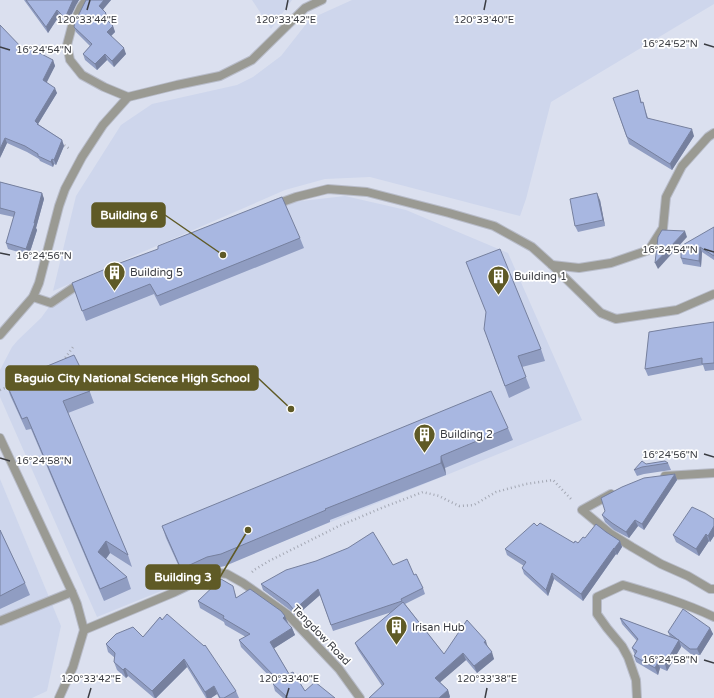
<svg xmlns="http://www.w3.org/2000/svg" width="714" height="698" font-family="'Varela Round',sans-serif">
	<style>
		.built { fill: #ced6ec }
		.lines { fill: none; stroke-linecap: round; stroke-linejoin: round }
		.service-casing { stroke: #b8bcc9; stroke-width: 10 }
		.minor-casing { stroke: #b8bcc9; stroke-width: 10 }
		.tertiary-casing { stroke: #b8bcc9; stroke-width: 10 }
		.path { stroke: #a4a8b4; stroke-width: 2.5; stroke-dasharray: 1 3; stroke-linecap: butt }
		.service { stroke: #9a9a93; stroke-width: 8 }
		.minor { stroke: #9a9a93; stroke-width: 8 }
		.tertiary { stroke: #9a9a93; stroke-width: 8 }
		.wall { fill: #909dc2 }
		.shaded-wall { fill: #76809e }
		.building { fill: #a8b7e1; stroke: #76809e }
		.ticks { fill: none; stroke: #3a3c42; stroke-width: 1.5 }
		.labels { text-anchor: middle; dominant-baseline: central; stroke-width: 3.5; stroke-linejoin: round; paint-order: stroke }
		.poi-label { font-size: 11px; fill: #3a3c42; stroke: #fff; text-anchor: start }
		.street-label { font-size: 11px; fill: #3a3c42; stroke: #fff }
		.ticks-label { font-size: 10px; text-anchor: middle; fill: #3a3c42; stroke: #fff; stroke-width: 3.5; stroke-linejoin: round; paint-order: stroke }
		.leader { fill: none; stroke: #5f5a26; stroke-width: 1.5 }
		.callout-dot { fill: #5f5a26; stroke: #fff; stroke-width: 1.5 }
		.callout { fill: #5f5a26; stroke: #5f5a26; stroke-width: 1.5 }
		.callout-label { font-size: 12px; text-anchor: middle; font-weight: bold; fill: #fff }
	</style>
	<rect width="100%" height="100%" fill="#dbe0ef"/>
	<g class="built">
		<path d="M252 0H292L271 29Z"/>
		<path d="M352 0H714V4L551 102 526 199 520 216 370 177 325 179 285 190 53 291 76 196 121 125 152 104 237 85 253 77 281 56 310 19Z"/>
		<path d="M345 196 406 210 508 253 582 420 97 617 0 397V370L12 347 18 340 41 318 49 307 74 291 284 203Z"/>
		<path d="M0 479 61 626 47 691 32 698H0Z"/>
	</g>
	<g class="lines">
		<defs>
			<g id="service">
				<path d="M86 0 81 7 72 26 67 45 70 60 82 75 104 87 128 97"/>
				<path d="M665 476 714 473"/>
				<path d="M611 494 582 510 611 534 632 547 661 564 688 576 710 589H714"/>
				<path d="M0 621 72 592"/>
			</g>
			<g id="minor">
				<path d="M274 205 296 197 328 189 367 192 449 213 494 226 532 247 552 265 601 313 616 319 677 310 714 294"/>
				<path d="M552 265 579 268 611 263 649 250 663 228 666 197 682 166 708 137 714 133"/>
				<path d="M33 297 51 303 73 288 82 284"/>
				<path d="M637 698 636 680 628 657 622 646 607 628 597 614V597L623 585C654 594 685 603 714 617"/>
			</g>
			<g id="tertiary">
				<path d="M0 335 33 297 39 283 59 206 65 189 82 157 103 125 128 97 177 85 220 76 252 60 305 8 322 0"/>
				<path d="M0 438 72 592 77 604 84 630 73 667 59 698"/>
				<path d="M84 630 175 592 213 574 219 573 227 574 243 583 287 614 339 669 360 698"/>
			</g>
		</defs>
		<use href="#service" class="service-casing"/>
		<use href="#minor" class="minor-casing"/>
		<use href="#tertiary" class="tertiary-casing"/>
		<g class="path">
			<path d="M61 143 70 149"/>
			<path d="M63 361 73 347"/>
			<path d="M0 390 10 386"/>
			<path d="M252 572 254 570 269 561 339 526 384 507 423 492 439 496 459 506 474 505 496 492 526 484 553 480 571 499"/>
		</g>
		<use href="#service" class="service"/>
		<use href="#minor" class="minor"/>
		<use href="#tertiary" class="tertiary"/>
	</g>
	<g class="wall">
		<path d="M24 0H79L76 5 67 24 59 16 48 33Z"/>
		<path d="M86 0H111L103 9 108 18 107 20 113 26 115 32 111 36 126 54 114 67 107 60 97 70 85 60 83 54 90 46 76 32 74 27Z"/>
		<path d="M24 50 53 60 55 66 46 82 57 93 38 124 62 140 64 146 56 165 54 164 53 167 40 161 39 159 27 152 7 143 0 158Z"/>
		<path d="M640 97 642 103 645 109 648 118 694 136 672 170 629 144 613 98Z"/>
		<path d="M0 182 42 193 44 199 36 228 37 230 29 255 8 249 6 243 14 217 0 214Z"/>
		<path d="M600 200 605 226 578 232 575 226Z"/>
		<path d="M714 227V260L702 252 701 267 683 264 681 258Z"/>
		<path d="M300 238 304 248 160 306 154 294 86 321 72 283Z"/>
		<path d="M714 322V370L705 371 703 365 648 376 645 369Z"/>
		<path d="M484 329 541 349 545 361 522 367 530 388 509 398Z"/>
		<path d="M83 373 94 403 68 413 128 555 132 567 110 553 106 559 127 577 131 589 104 601 31 429 26 430 10 395 6 383Z"/>
		<path d="M508 428 513 440 445 468 446 475 330 520V522L225 566 211 569 185 580 166 538 162 526Z"/>
		<path d="M668 463 671 470 644 474 637 476 634 470 646 464Z"/>
		<path d="M675 474 677 480 644 530 638 526 629 538 614 530 605 522 602 515Z"/>
		<path d="M714 519V536L710 542 709 541 699 556 676 542 673 535Z"/>
		<path d="M537 526 574 543H578L585 538 606 532 620 541 622 547 617 555 616 554 583 601 554 579 548 596 524 574 522 568 524 566 507 555 505 549Z"/>
		<path d="M0 530 25 583 30 595 0 609Z"/>
		<path d="M393 565 414 575 423 588 425 594 405 604 444 654 488 647 494 659 477 673 466 660 440 682 448 690 450 697 449 698H369L382 686 358 650 355 643 392 612 333 631 320 595 296 616 290 610 263 590 261 584Z"/>
		<path d="M235 593 236 597 288 623H287L292 628 295 635 274 648 289 674 305 691 335 698H283L275 691 273 684 275 682 241 647 239 640 246 637 225 625 224 622 200 608 198 601Z"/>
		<path d="M160 617 236 691 239 698H219L217 694 211 698H206L187 667 156 698H154L128 676 126 678 117 670 114 662 115 658 108 652 106 644 143 637Z"/>
		<path d="M620 618 670 637 668 632 710 628 713 634 700 655H692L681 646V647L667 671 660 668 658 675 636 662 634 656 635 655 632 648 637 641 622 624Z"/>
	</g>
	<g class="shaded-wall">
		<path d="M73 0H79L76 5 67 24 65 18Z"/>
		<path d="M104 0H111L101 12 99 6Z"/>
		<path d="M57 10 59 16 48 33 46 27Z"/>
		<path d="M106 13 108 18 105 22 103 16Z"/>
		<path d="M113 26 115 32 109 38 107 32Z"/>
		<path d="M124 48 126 54 114 67 112 61Z"/>
		<path d="M105 54 107 60 97 70 95 64Z"/>
		<path d="M53 60 55 66 45 86 43 80Z"/>
		<path d="M55 88 57 93 38 124 40 129 35 121Z"/>
		<path d="M692 129 694 136 672 170 670 164Z"/>
		<path d="M5 138 7 143 0 158V149Z"/>
		<path d="M62 140 64 146 56 165 54 160Z"/>
		<path d="M52 159 54 164 53 167 51 162Z"/>
		<path d="M42 193 44 199 36 228 37 230 29 255 26 249Z"/>
		<path d="M597 193 600 200 605 226 603 220Z"/>
		<path d="M685 231 687 237 658 269 655 263Z"/>
		<path d="M700 247 702 252 701 267 699 261Z"/>
		<path d="M441 456 445 468 446 475 441 463Z"/>
		<path d="M675 474 677 480 644 530 642 524Z"/>
		<path d="M635 520 638 526 629 538 626 532Z"/>
		<path d="M714 526V536L710 542 708 536Z"/>
		<path d="M706 534 709 541 699 556 696 549Z"/>
		<path d="M106 541 110 553 102 564 98 552Z"/>
		<path d="M620 541 622 547 617 555 614 549Z"/>
		<path d="M614 548 616 554 583 601 581 594Z"/>
		<path d="M552 573 554 579 548 596 546 590Z"/>
		<path d="M318 589 320 595 296 616 294 610Z"/>
		<path d="M285 616 288 623 285 625 283 618Z"/>
		<path d="M292 628 295 635 273 649 270 642Z"/>
		<path d="M710 628 713 634 700 655 697 649Z"/>
		<path d="M679 640 681 647 667 671 665 664Z"/>
		<path d="M486 641 488 648 484 642Z"/>
		<path d="M492 652 494 659 477 673 474 666Z"/>
		<path d="M463 653 466 660 437 685 435 678Z"/>
		<path d="M184 659 187 667 156 698H155L152 691Z"/>
		<path d="M658 662 660 668 658 675 655 668Z"/>
		<path d="M125 668 128 676 126 678 123 670Z"/>
		<path d="M214 686 217 694 211 698H207L205 692Z"/>
		<path d="M448 690 450 697 449 698H439Z"/>
	</g>
	<g class="building">
		<path d="M26 0H73L65 18 57 10 46 27Z"/>
		<path d="M86 0H104L99 6 106 13 103 16 113 26 107 32 124 48 112 61 105 54 95 64 83 54 92 44 74 27 75 22Z"/>
		<path d="M0 25 24 50 26 46 53 60 43 80 55 88 35 121 38 124H37L62 140 54 160 52 159 51 162 38 156V154L25 146 5 138 0 149Z"/>
		<path d="M638 90 641 103 643 102 647 118 692 129 670 164 627 137 613 98Z"/>
		<path d="M0 182 42 193 34 223H35L26 249 6 243 15 212 0 208Z"/>
		<path d="M597 193 603 220 575 226 570 199Z"/>
		<path d="M282 197 300 238 157 296 150 284 82 311 72 283 120 263 158 249V246Z"/>
		<path d="M714 227V256L700 247 699 261 681 258V246Z"/>
		<path d="M662 230 685 231 655 263 658 237Z"/>
		<path d="M500 249 541 349 518 356 526 377 505 386 484 329 486 312 466 262Z"/>
		<path d="M714 322V363L702 364V358L645 369 649 332 673 328Z"/>
		<path d="M74 355 83 373 90 391 63 401 128 555 106 541 98 552 127 577 100 589 27 417 22 419 6 383Z"/>
		<path d="M491 391 508 428 441 456V463L325 509 326 510 221 554 207 557 181 569 162 526Z"/>
		<path d="M642 461 646 464 665 461 668 463 642 467 634 470Z"/>
		<path d="M675 474 642 524 635 520 626 532 612 523 602 515 605 511 601 498 622 487 644 478Z"/>
		<path d="M692 507 705 513 714 519V526L708 536 706 534 696 549 673 535Z"/>
		<path d="M534 523 537 526 540 523 574 543 575 541 578 543 583 537 585 538 596 524 606 532 620 541 614 549V548L581 594 552 573 546 590 522 568 526 562 505 549Z"/>
		<path d="M0 530 25 583 0 596Z"/>
		<path d="M373 532 393 565 407 559 414 575 416 574 423 588 401 599 402 601 331 625 318 589 294 610 288 603 261 584 286 570 316 561 348 548Z"/>
		<path d="M221 579 233 586 236 598 250 589 281 611 285 616 283 618 292 628 270 642 289 674 293 672 305 691 315 682 335 698H288L273 684 278 680 239 640 250 634 223 618 224 616 198 601Z"/>
		<path d="M403 602 444 654 467 620 486 641 484 642 492 652 474 666 463 653 435 678 448 690 439 698H369L384 684 355 643Z"/>
		<path d="M683 609 710 628 697 649H690L668 632Z"/>
		<path d="M167 614 204 646 205 645 236 691 224 698H220L214 686 205 692 184 659 152 691 125 668 123 670 114 662 115 653 106 644 116 634 133 627 143 637 160 617 162 620Z"/>
		<path d="M620 618 679 640 665 664 658 662 655 668 634 656 637 651 632 648 638 639Z"/>
	</g>
	<path class="ticks" d="M87 10 90 0M286 10 288 0M484 10 486 0M704 44 714 47M0 47 10 50M704 249 714 252M0 253 10 255M704 454 714 457M0 458 10 461M704 660 714 663M88 698 91 688M286 698 289 688M485 698 487 688"/>
	<defs>
		<symbol id="building-pin" viewBox="-11 -11 22 30"><path d="M0 17L-7.5 6A9.5 9.5 0 1 1 7.5 6Z" fill="#5f5a26" stroke="#fff"/><path d="M-4-6H4V6H1V3H-1V6H-4ZM-2.5-4.3h1.7v1.8h-1.7ZM.8-4.3h1.7v1.8H.8ZM-2.5-1h1.7V.8h-1.7ZM.8-1h1.7V.8H.8Z" fill="#fff"/></symbol>
	</defs>
	<g fill-rule="evenodd">
		<use href="#building-pin" x="102" y="260" width="25" height="34"/>
		<use href="#building-pin" x="486" y="264" width="25" height="34"/>
		<use href="#building-pin" x="412" y="422" width="25" height="34"/>
		<use href="#building-pin" x="384" y="614" width="25" height="34"/>
	</g>
	<g class="labels">
		<g class="poi-label">
			<text x="130" y="272">Building 5</text>
			<text x="514" y="276">Building 1</text>
			<text x="440" y="434">Building 2</text>
			<text x="412" y="627">Irisan Hub</text>
		</g>
		<g class="street-label">
			<text transform="translate(321 635) rotate(46)">Tengdow Road</text>
		</g>
	</g>
	<g class="ticks-label">
		<text x="87" y="23">120°33'44"E</text>
		<text x="286" y="23">120°33'42"E</text>
		<text x="484" y="23">120°33'40"E</text>
		<text x="670" y="47">16°24'52"N</text>
		<text x="44" y="53">16°24'54"N</text>
		<text x="670" y="253">16°24'54"N</text>
		<text x="44" y="259">16°24'56"N</text>
		<text x="670" y="458">16°24'56"N</text>
		<text x="44" y="464">16°24'58"N</text>
		<text x="670" y="663">16°24'58"N</text>
		<text x="91" y="682">120°33'42"E</text>
		<text x="289" y="682">120°33'40"E</text>
		<text x="487" y="682">120°33'38"E</text>
	</g>
	<path class="leader" d="M223 255L165 215M291 409L258 378M248 530L220 577"/>
	<g class="callout-dot">
		<circle cx="223" cy="255" r="4"/>
		<circle cx="291" cy="409" r="4"/>
		<circle cx="248" cy="530" r="4"/>
	</g>
	<g class="callout">
		<rect x="92" y="203" width="73" height="24" rx="4"/>
		<rect x="6" y="366" width="252" height="24" rx="4"/>
		<rect x="146" y="565" width="74" height="24" rx="4"/>
	</g>
	<g class="callout-label">
		<text x="129" y="219">Building 6</text>
		<text x="132" y="382">Baguio City National Science High School</text>
		<text x="183" y="581">Building 3</text>
	</g>
</svg>
